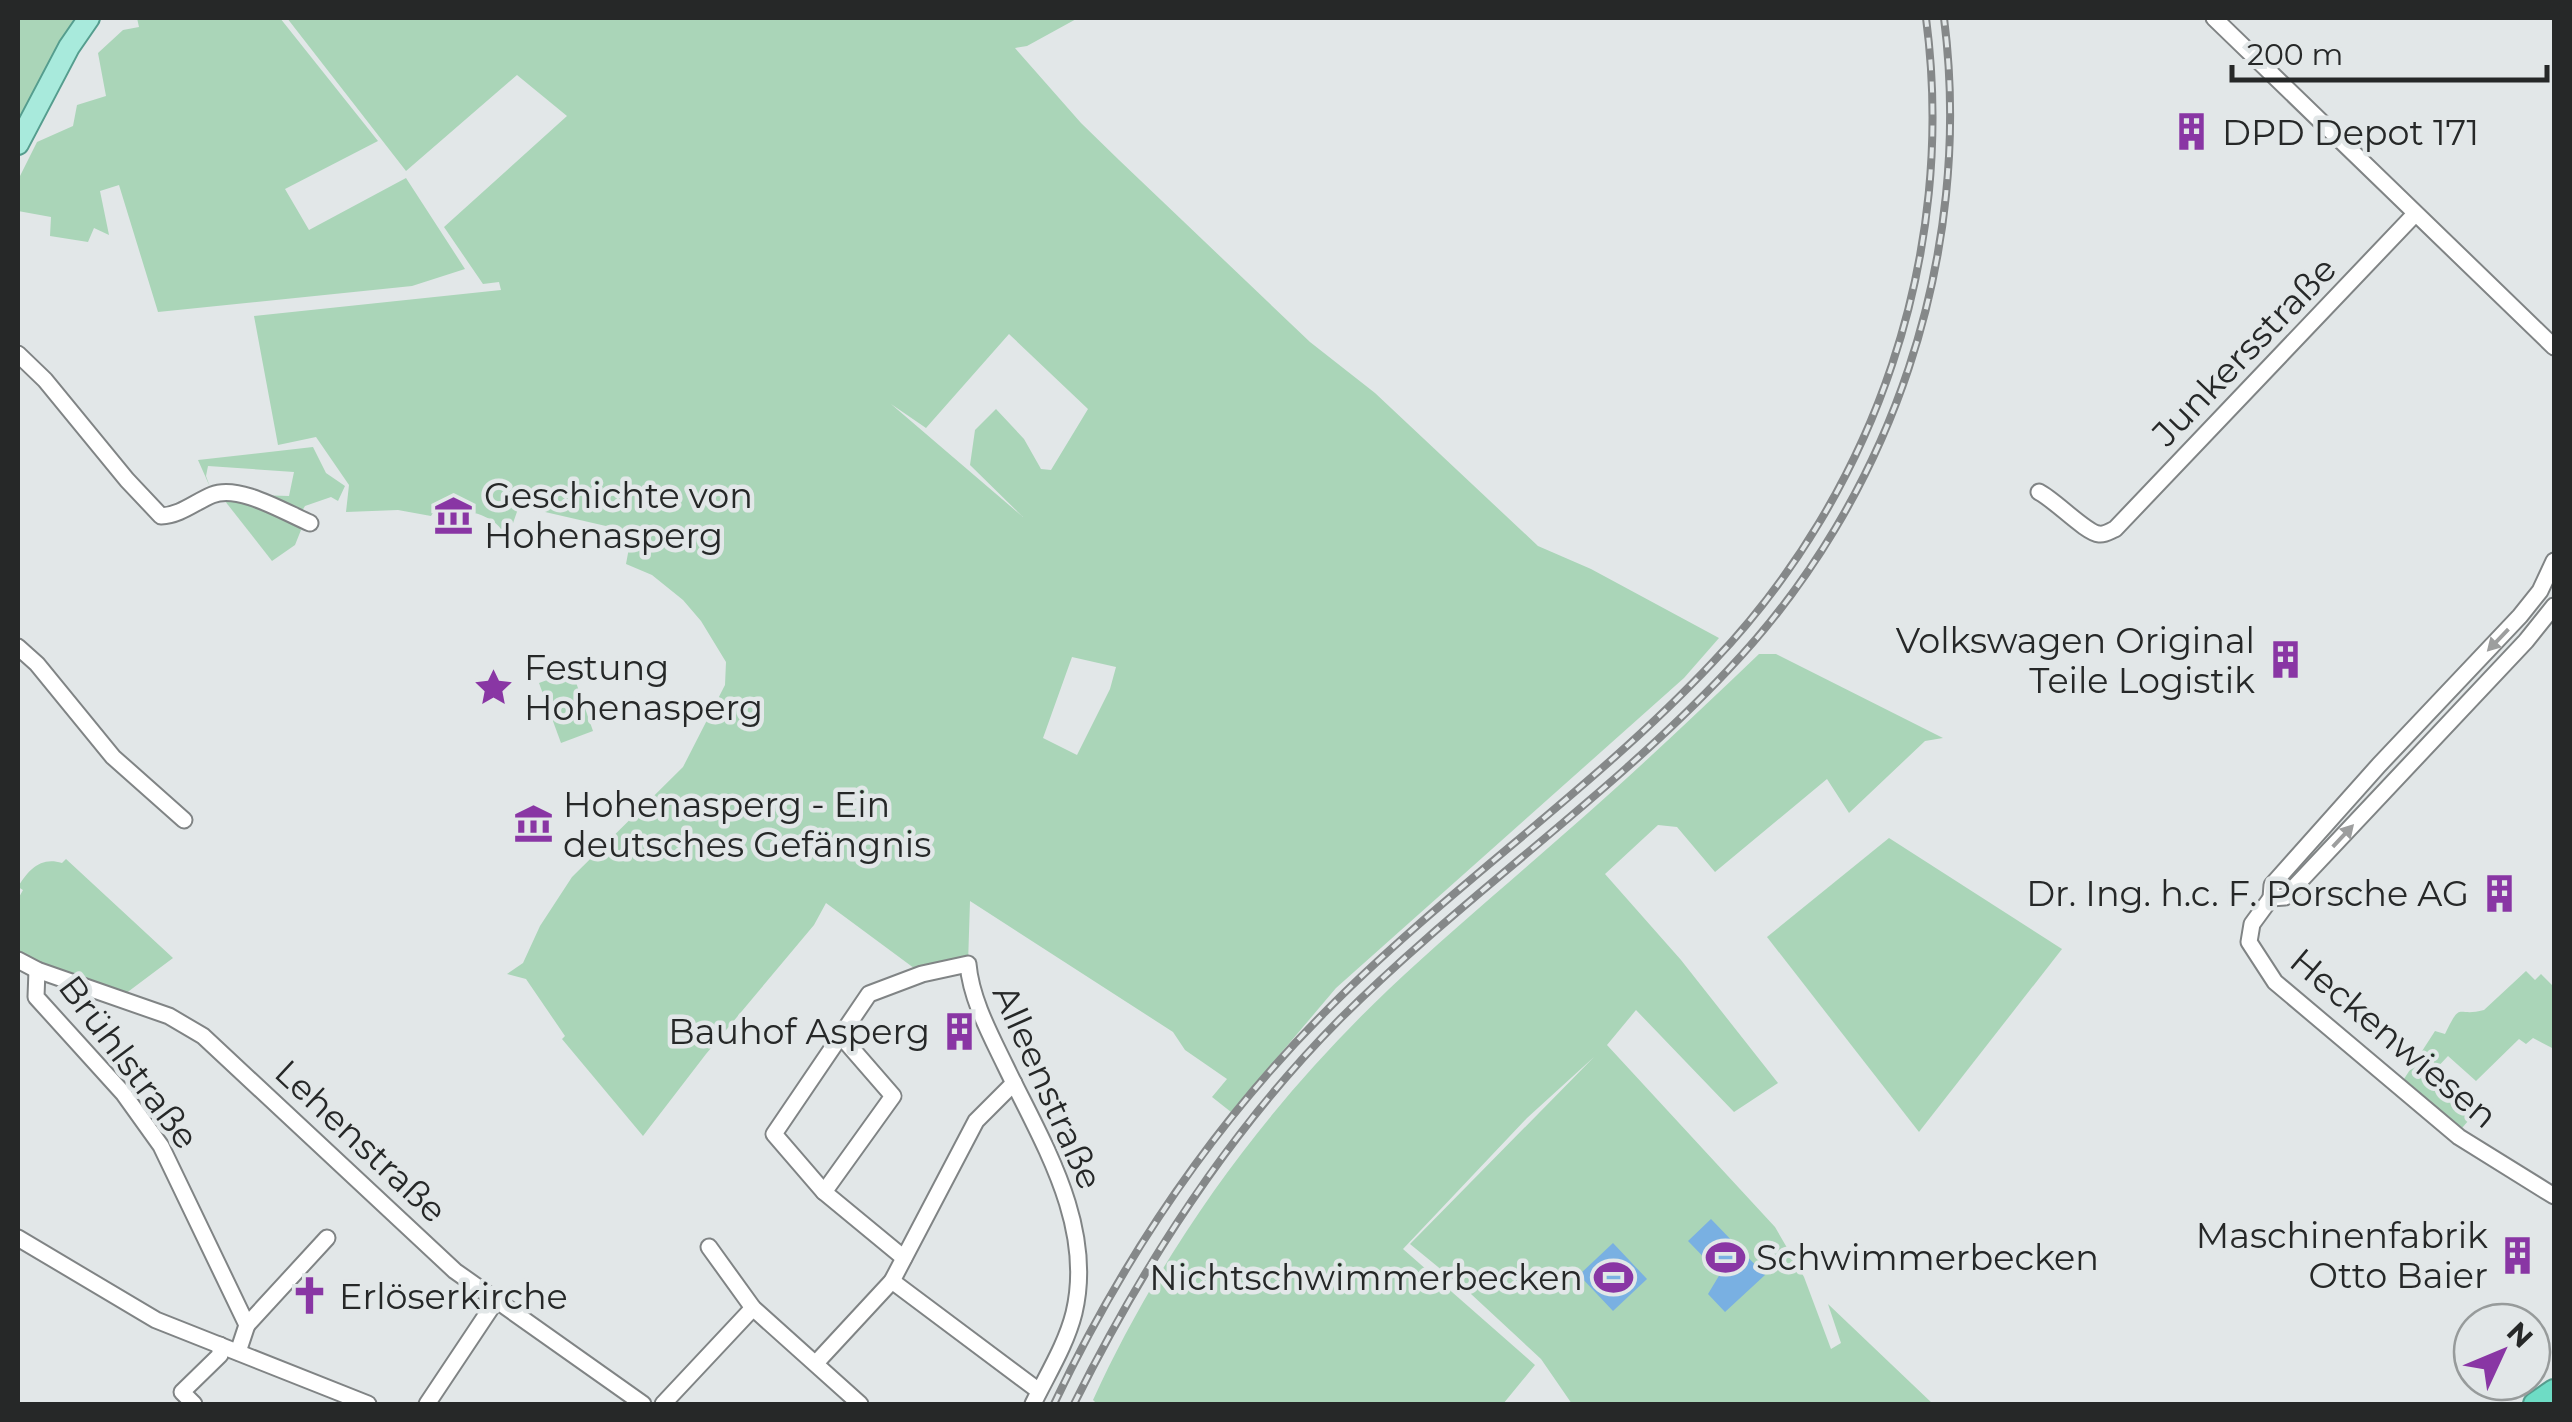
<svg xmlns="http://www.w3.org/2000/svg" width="2572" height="1422" font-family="Montserrat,sans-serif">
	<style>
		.green { fill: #aad5b8; fill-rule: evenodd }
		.water { fill: #79b0e2 }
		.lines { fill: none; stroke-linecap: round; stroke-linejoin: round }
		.minor-casing { stroke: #808485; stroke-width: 19 }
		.major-casing { stroke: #559d8e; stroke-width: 24 }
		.highway-casing { stroke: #559d8e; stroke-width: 26 }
		.minor { stroke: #fff; stroke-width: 15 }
		.major { stroke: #a8eadc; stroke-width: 20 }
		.highway { stroke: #6edcc5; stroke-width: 22 }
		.rail-casing { stroke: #858889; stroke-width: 8 }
		.rail { stroke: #e2e7e8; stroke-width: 4; stroke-dasharray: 11; stroke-linecap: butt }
		.oneway { fill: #9d9e9e }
		.labels { text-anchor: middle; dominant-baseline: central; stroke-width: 9; stroke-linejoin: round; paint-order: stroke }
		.poi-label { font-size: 35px; fill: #262828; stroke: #e2e7e8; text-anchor: start }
		.street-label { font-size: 35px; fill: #262828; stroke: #e2e7e8 }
	</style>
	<rect width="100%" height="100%" fill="#e2e7e8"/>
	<g class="green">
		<path d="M18 18H89L18 144Z"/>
		<path d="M137 18H280L378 141 285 189 309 230 406 178 465 269 412 286 158 312 119 185 100 191 109 235 94 228 88 242 50 236 51 217 18 211V180L37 142 73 126 77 105 106 96 98 53 123 30 139 27Z"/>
		<path d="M287 18H1078L1027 46 1015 48 1081 123 1119 160 1310 342 1375 393 1538 546 1591 569 1719 638 1684 678 1336 988 1231 1112 1212 1097 1227 1079 1185 1050 1173 1032 970 901 968 964 922 974 826 903 814 925 706 1054 643 1136 562 1039 565 1036 526 979 507 974 523 963 540 926 572 877 683 767 725 685 726 662 701 621 683 600 652 575 626 564 632 532 519 506 512 526 501 529C488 511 458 510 437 506L431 516 398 510 346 512 349 485 316 437 278 445 254 316 501 290 499 282 483 284 444 227 567 116 517 75 406 171ZM1009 334 1088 409 1051 470 1041 469 1024 439 996 409 975 430 970 465 1023 517 891 404 926 428ZM1072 657 1116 667 1110 689 1077 755 1043 738Z"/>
		<path d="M313 447 326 473 345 486 338 501 331 497 305 506 302 511 257 495 289 496 294 472 208 466 206 476 210 487 198 460Z"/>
		<path d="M221 496H232L295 522 301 530 295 545 272 561Z"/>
		<path d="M1759 654H1776L1943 738 1925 741 1849 813 1827 779 1715 872 1677 827 1658 825 1605 874 1681 960 1778 1083 1734 1112 1636 1010 1607 1045 1775 1227 1804 1277 1831 1349 1841 1343 1828 1304 1933 1404H1572L1541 1359 1471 1294 1410 1244 1594 1057 1527 1118 1403 1249 1535 1365 1503 1404H1097L1093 1400C1163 1247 1266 1106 1388 990 1445 936 1505 886 1564 834 1631 776 1695 715 1759 654Z"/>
		<path d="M572 671 593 731 561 743 539 683Z"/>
		<path d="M1889 838 2062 949 1919 1132 1767 937Z"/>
		<path d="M66 859 173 958 125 994 76 978 18 951V899L23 890 18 887C28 870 41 856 62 863Z"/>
		<path d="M2526 971 2535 980 2541 974 2554 987V1049L2533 1038 2526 1044 2519 1039 2476 1081 2448 1056 2433 1072 2475 1113 2462 1128 2404 1079 2435 1031 2445 1034C2462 999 2456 1018 2484 1010Z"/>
	</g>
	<g class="water">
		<path d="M1711 1219 1765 1275 1725 1312 1708 1294 1720 1274 1688 1241Z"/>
		<path d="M1613 1243 1647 1279 1613 1311 1579 1275Z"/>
	</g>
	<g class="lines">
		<defs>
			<g id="minor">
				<path d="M2214 18 2554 347"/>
				<path d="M18 354 45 380 127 480 161 516C181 515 195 502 212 495 239 484 284 512 310 523"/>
				<path d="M2039 492C2055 500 2086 533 2099 534 2105 535 2110 531 2115 529L2415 214"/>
				<path d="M18 647 37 664 113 757 184 820"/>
				<path d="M2271 898 2252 924 2249 942 2275 982 2459 1137 2554 1196"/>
				<path d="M2271 898 2272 885 2379 765 2520 616 2540 591 2554 561"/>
				<path d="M2271 898 2285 897 2526 641 2554 606"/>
				<path d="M18 960 37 970 169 1016 203 1036 455 1271 643 1404"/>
				<path d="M37 970 36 997 123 1093 161 1146 247 1325 238 1352"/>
				<path d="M824 1192 893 1096 840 1035"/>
				<path d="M18 1238 156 1320 368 1404"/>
				<path d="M709 1247 753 1308 860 1404"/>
				<path d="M904 1258 824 1192 774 1134 869 994 922 974 968 964C971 999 990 1034 1005 1065 1042 1142 1095 1225 1074 1313 1066 1345 1047 1375 1033 1404"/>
				<path d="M892 1281 1039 1391"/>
				<path d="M247 1325 327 1238"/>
				<path d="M816 1363 892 1281 976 1121 1014 1083"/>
				<path d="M194 1404 182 1392 220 1355V1345"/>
				<path d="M427 1404 495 1302"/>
				<path d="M663 1404 753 1308"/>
			</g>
			<path id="major" d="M18 144 69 47 89 18"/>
			<path id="highway" d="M2535 1404 2554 1391"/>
		</defs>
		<use href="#minor" class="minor-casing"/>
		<use href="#major" class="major-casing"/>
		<use href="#highway" class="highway-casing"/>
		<use href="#minor" class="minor"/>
		<use href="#major" class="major"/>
		<use href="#highway" class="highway"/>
		<defs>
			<g id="rail">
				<path d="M1054 1404C1122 1260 1213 1125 1325 1012 1447 888 1594 789 1713 662 1876 491 1957 253 1926 18"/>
				<path d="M1074 1404C1144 1263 1229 1131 1340 1019 1463 896 1609 797 1728 670 1892 498 1974 254 1944 18"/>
			</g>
		</defs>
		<use href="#rail" class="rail-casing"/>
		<use href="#rail" class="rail"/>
	</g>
	<defs><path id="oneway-solid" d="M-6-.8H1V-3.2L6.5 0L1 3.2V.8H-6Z" transform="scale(2.5)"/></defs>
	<g class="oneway">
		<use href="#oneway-solid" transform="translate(2498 640) rotate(134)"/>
		<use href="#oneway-solid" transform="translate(2343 836) rotate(-47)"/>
	</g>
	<defs>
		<symbol id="building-bare" viewBox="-9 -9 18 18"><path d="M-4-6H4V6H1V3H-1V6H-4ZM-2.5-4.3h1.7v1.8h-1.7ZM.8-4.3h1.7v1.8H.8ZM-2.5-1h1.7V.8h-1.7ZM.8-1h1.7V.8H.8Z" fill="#8936a4" stroke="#e2e7e8" stroke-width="2.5" paint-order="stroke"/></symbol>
		<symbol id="museum-bare" viewBox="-9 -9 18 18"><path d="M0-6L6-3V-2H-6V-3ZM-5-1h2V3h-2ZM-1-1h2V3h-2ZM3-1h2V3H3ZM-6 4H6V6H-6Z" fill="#8936a4" stroke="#e2e7e8" stroke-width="2.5" paint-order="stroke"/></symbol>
		<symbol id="sight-bare" viewBox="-9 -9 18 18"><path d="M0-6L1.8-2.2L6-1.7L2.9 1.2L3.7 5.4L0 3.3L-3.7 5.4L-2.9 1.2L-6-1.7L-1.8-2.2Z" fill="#8936a4" stroke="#e2e7e8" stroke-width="2.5" paint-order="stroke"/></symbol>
		<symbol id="stadium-bare" viewBox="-9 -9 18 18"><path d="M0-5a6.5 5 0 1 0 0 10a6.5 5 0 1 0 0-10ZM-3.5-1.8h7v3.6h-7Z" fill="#8936a4" stroke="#e2e7e8" stroke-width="2.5" paint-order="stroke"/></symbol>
		<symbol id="church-bare" viewBox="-9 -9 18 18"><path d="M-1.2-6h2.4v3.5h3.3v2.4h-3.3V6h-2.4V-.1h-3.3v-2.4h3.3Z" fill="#8936a4" stroke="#e2e7e8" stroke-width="2.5" paint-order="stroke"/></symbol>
	</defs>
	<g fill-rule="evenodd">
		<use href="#building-bare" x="2164" y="104" width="55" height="55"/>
		<use href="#museum-bare" x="426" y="488" width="55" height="55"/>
		<use href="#building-bare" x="2258" y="632" width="55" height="55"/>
		<use href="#sight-bare" x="466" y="660" width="55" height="55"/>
		<use href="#museum-bare" x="506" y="796" width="55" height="55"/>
		<use href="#building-bare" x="2472" y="866" width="55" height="55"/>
		<use href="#building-bare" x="932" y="1004" width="55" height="55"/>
		<use href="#building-bare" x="2490" y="1228" width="55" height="55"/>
		<use href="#stadium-bare" x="1698" y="1230" width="55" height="55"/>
		<use href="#stadium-bare" x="1586" y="1250" width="55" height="55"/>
		<use href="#church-bare" x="282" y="1268" width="55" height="55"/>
	</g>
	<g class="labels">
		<g class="poi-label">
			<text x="2222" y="132">DPD Depot 171</text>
			<text x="484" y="495">Geschichte von<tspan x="484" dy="40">Hohenasperg</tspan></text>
			<text x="2255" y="640" text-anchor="end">Volkswagen Original<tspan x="2255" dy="40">Teile Logistik</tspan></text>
			<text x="524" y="667">Festung<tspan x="524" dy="40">Hohenasperg</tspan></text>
			<text x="563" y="804">Hohenasperg - Ein<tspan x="563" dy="40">deutsches Gefängnis</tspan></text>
			<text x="2469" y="893" text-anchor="end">Dr. Ing. h.c. F. Porsche AG</text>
			<text x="930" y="1031" text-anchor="end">Bauhof Asperg</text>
			<text x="2488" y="1235" text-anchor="end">Maschinenfabrik<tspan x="2488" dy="40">Otto Baier</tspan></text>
			<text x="1756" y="1257">Schwimmerbecken</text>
			<text x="1583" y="1277" text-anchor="end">Nichtschwimmerbecken</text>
			<text x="339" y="1296">Erlöserkirche</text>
		</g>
		<g class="street-label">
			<text transform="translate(2244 351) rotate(-46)">Junkersstraße</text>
			<text transform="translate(2394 1038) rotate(40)">Heckenwiesen</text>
			<text transform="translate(129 1062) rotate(53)">Brühlstraße</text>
			<text transform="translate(1048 1087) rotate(66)">Alleenstraße</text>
			<text transform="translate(361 1141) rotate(43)">Lehenstraße</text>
		</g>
	</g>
	<rect width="2572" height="1422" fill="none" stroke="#262828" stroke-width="40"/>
	<g transform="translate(2502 1352) rotate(46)"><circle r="48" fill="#e2e7e8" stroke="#979b9b" stroke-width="2.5"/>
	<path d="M0-8L18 38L0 25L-18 38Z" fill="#8936a4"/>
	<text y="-15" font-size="28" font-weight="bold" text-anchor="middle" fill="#262828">N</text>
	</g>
	<path d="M2232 65v15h315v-15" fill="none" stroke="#262828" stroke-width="5"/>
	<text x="2247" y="65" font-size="30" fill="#262828" stroke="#e2e7e8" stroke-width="8" paint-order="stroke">200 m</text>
</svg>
